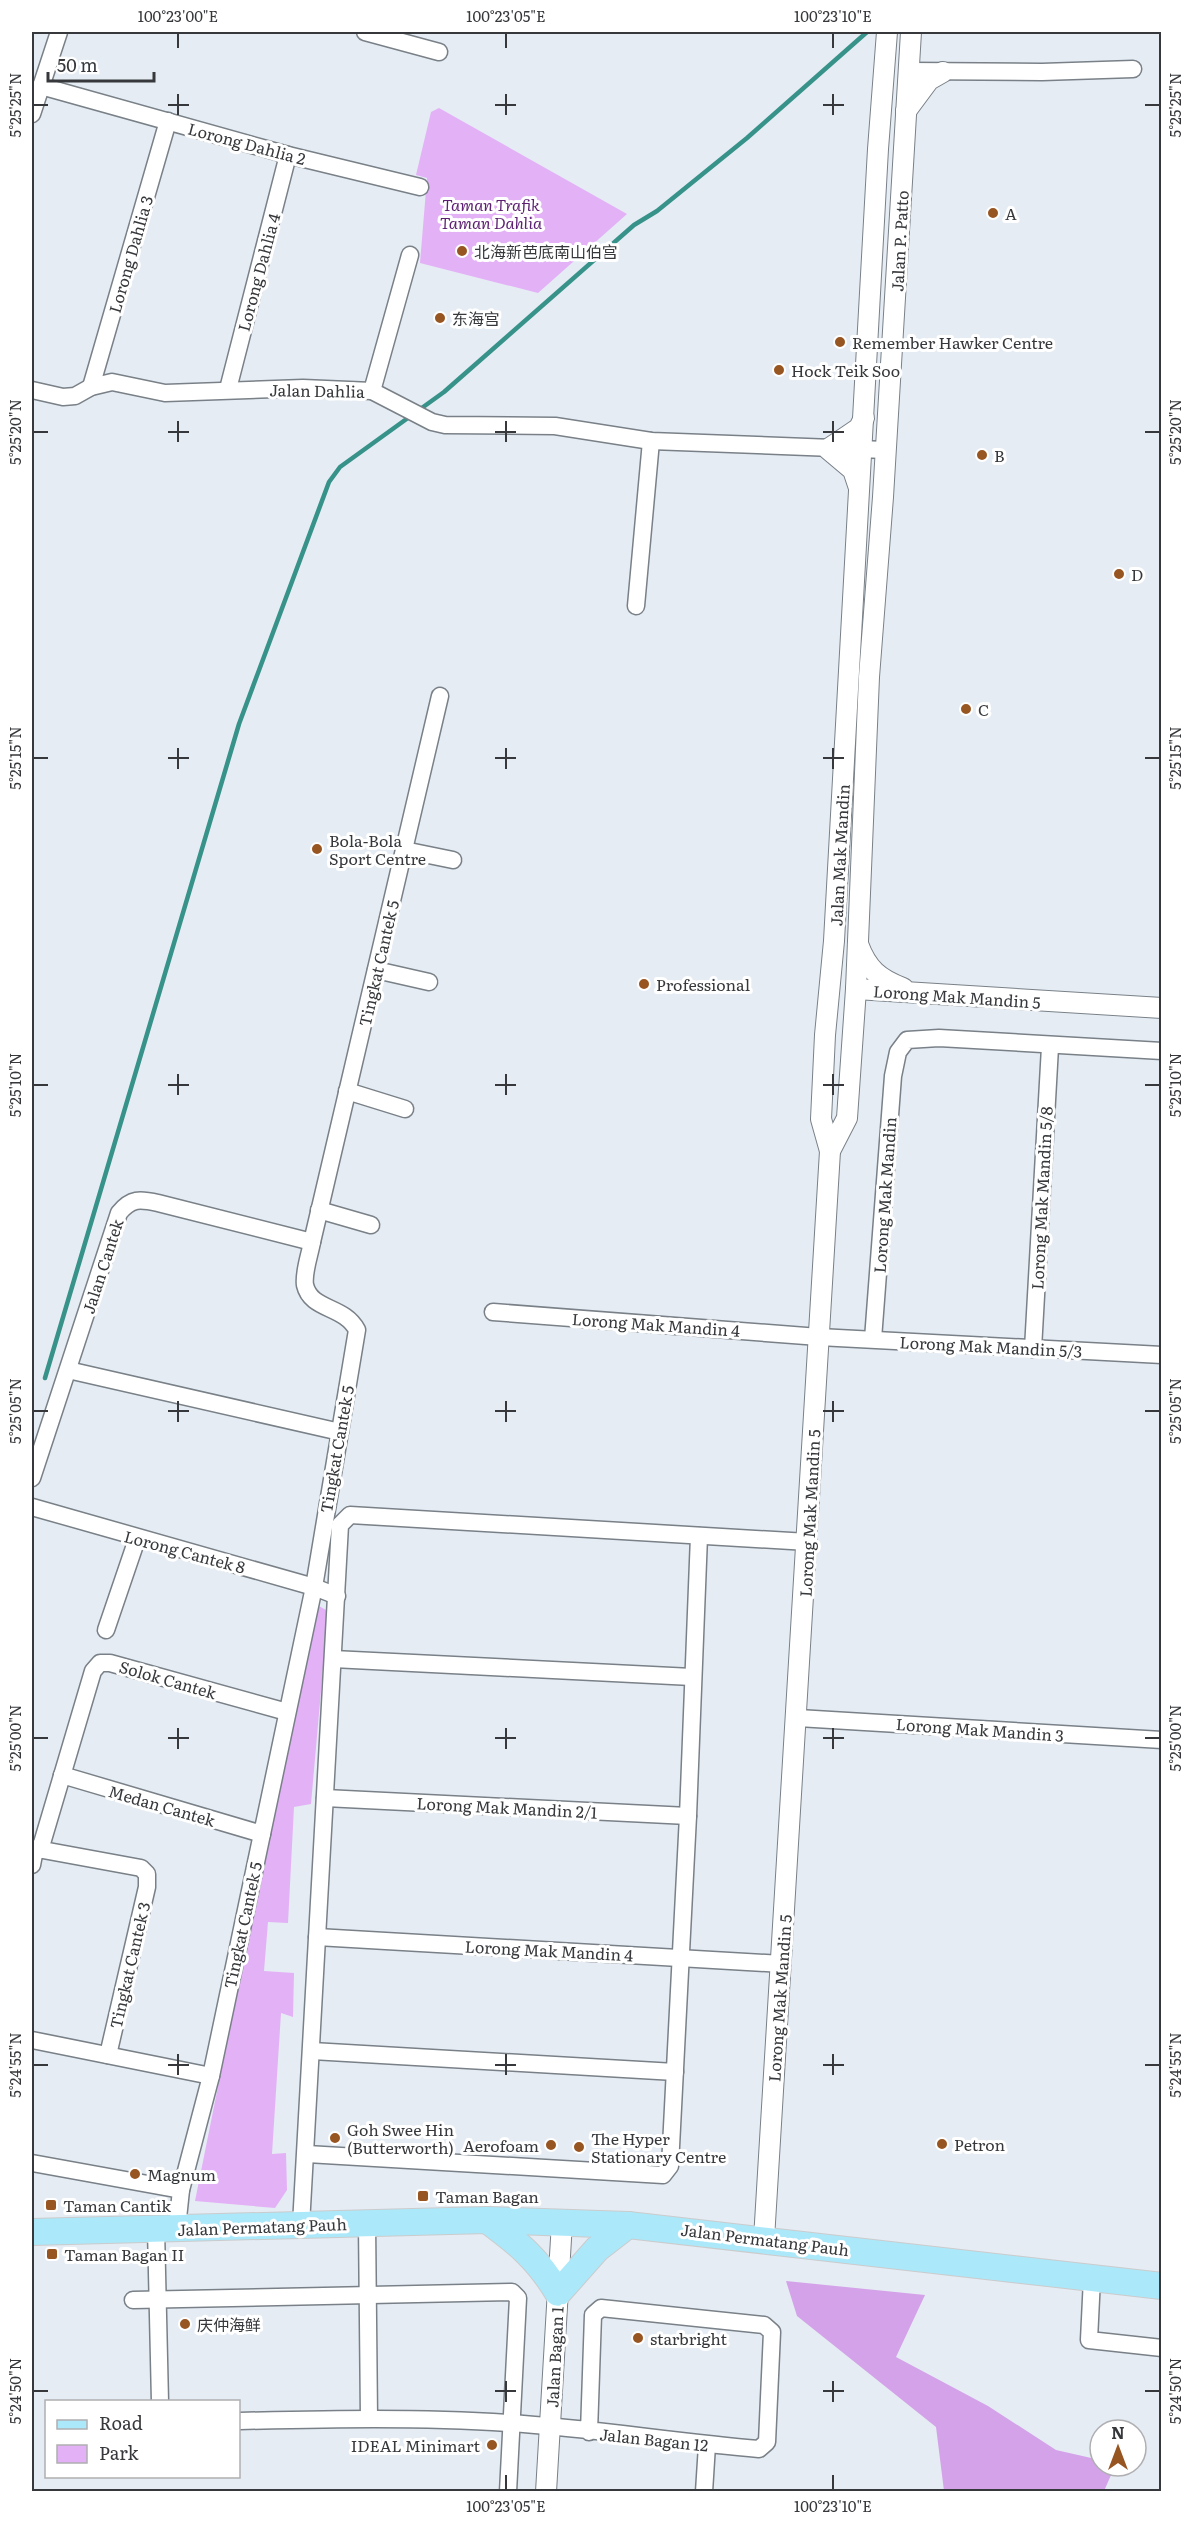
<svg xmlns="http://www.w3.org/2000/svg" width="1193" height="2523" font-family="Literata,'Noto Sans SC',serif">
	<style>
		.green { fill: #e3b1f6 }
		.forest { fill: #d4a2e8 }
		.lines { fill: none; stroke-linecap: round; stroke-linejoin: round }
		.stream { stroke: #379289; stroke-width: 4.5 }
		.minor-casing { stroke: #798087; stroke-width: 19 }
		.tertiary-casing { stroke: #798087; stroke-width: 22 }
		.primary-casing { stroke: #cbcbcc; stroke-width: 28 }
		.minor { stroke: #fff; stroke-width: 16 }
		.tertiary { stroke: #fff; stroke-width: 20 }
		.primary { stroke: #abe9fa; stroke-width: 26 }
		.ticks { fill: none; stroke: #36383b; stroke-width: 2 }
		.poi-dot { fill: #975522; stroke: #fff; stroke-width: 2 }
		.labels { text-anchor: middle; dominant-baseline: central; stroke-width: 6; stroke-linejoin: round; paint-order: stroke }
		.street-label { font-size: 16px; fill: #36383b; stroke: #fff }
		.park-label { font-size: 16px; font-style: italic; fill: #5c1f71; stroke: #fff }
		.poi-label { font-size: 16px; fill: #36383b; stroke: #fff; text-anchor: start }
		.neatline { fill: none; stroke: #36383b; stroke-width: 2 }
		.ticks-label { font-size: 15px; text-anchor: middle; fill: #36383b }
	</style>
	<rect width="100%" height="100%" fill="#e5ecf4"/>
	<g class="green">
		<path d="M439 108 627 214 538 293 420 263 427 178 416 175 431 112Z"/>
		<path d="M315 1604 328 1611 311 1804 294 1807 288 1923 268 1922 264 1971 294 1973 293 2017 281 2013 272 2154 286 2153 287 2190 275 2208 195 2201Z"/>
	</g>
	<path class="forest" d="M786 2281 925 2295 896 2357 988 2406 1056 2450 1100 2460V2466H1115L1104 2491H944L936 2427 797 2316Z"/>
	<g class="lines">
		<g class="stream">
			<path d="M419 410 444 392 634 225 657 211 747 138 867 32"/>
			<path d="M45 1378 239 724 329 482 340 467 412 415"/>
		</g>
		<defs>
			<g id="minor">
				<path d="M365 32 439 52"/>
				<path d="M908 71 1042 72 1133 69"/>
				<path d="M41 86 288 155 420 187"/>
				<path d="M32 114 59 32"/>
				<path d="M91 387 168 121"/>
				<path d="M228 389 288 155"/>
				<path d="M32 390 63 397 75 396 91 387 112 382 165 393 303 388 372 391 432 422 445 425 555 426 651 441 885 450"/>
				<path d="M372 391 410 255"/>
				<path d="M636 606 651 441"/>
				<path d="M404 850 453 860"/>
				<path d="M376 970 429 982"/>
				<path d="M347 1091 405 1109"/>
				<path d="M319 1210 371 1225"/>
				<path d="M493 1312 819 1337 1162 1355"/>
				<path d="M873 1339 893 1076 898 1052 907 1040 939 1038 1162 1051"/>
				<path d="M1033 1349 1050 1047"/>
				<path d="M68 1370 340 1432"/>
				<path d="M32 1478 119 1213C131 1198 140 1199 158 1203L312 1242"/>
				<path d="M32 1507 314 1587 337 1596"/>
				<path d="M106 1630 137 1539"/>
				<path d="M333 1659 692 1677"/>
				<path d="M798 1718 1162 1740"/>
				<path d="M62 1775 262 1834"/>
				<path d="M325 1798 688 1816"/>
				<path d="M32 1848 141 1868 147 1874V1887L108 2055"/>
				<path d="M40 1850 93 1671 100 1663H110L287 1712"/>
				<path d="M32 1865 35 1849"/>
				<path d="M317 1937 782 1964"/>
				<path d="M32 2040 211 2076"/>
				<path d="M312 2051 675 2072"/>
				<path d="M307 2154 663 2175 670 2166 688 1816 699 1536"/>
				<path d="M32 2163 181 2190"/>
				<path d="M367 2223 369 2418"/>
				<path d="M301 2225 340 1525 350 1515 808 1542"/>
				<path d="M177 2228 181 2190 211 2076 314 1587 357 1330C344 1305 311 1311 305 1285 303 1273 310 1254 312 1242L440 696"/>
				<path d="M156 2229 160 2402"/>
				<path d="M1092 2278 1089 2340 1162 2348"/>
				<path d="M133 2300 512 2292 518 2298 508 2492"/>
				<path d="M238 2421C329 2419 418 2417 508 2423 592 2428 675 2442 759 2449L767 2442 772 2332 764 2325 601 2308 593 2315 589 2432"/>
				<path d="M704 2492 707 2445"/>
			</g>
			<g id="tertiary">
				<path d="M906 111 929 80 943 72"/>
				<path d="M859 488 853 470 828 449 859 428 864 418"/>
				<path d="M858 944C867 969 879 979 903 988"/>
				<path d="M856 989 1162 1008"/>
				<path d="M830 1151 821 1119 825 1035 834 941 878 149 887 32"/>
				<path d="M764 2239 830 1151 847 1118 856 989 869 677 883 497 911 32"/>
				<path d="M546 2492 562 2222"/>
			</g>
			<g id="primary">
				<path d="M487 2220C518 2243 538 2259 558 2293L597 2249 628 2225"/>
				<path d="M32 2232 487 2220 628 2225 1162 2286"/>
			</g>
		</defs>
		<use href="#minor" class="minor-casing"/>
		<use href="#tertiary" class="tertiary-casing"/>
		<use href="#primary" class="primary-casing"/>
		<use href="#minor" class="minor"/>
		<use href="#tertiary" class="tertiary"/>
		<use href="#primary" class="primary"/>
	</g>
	<path class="ticks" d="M178 33V48M506 33V48M833 33V48M178 94V115M506 94V115M833 94V115M33 105H48M168 105H189M495 105H516M823 105H844M1145 105H1160M178 421V442M506 421V442M833 421V442M33 432H48M168 432H189M495 432H516M823 432H844M1145 432H1160M178 748V769M506 748V769M833 748V769M33 758H48M168 758H189M495 758H516M823 758H844M1145 758H1160M178 1074V1095M506 1074V1095M833 1074V1095M33 1085H48M168 1085H189M495 1085H516M823 1085H844M1145 1085H1160M178 1401V1422M506 1401V1422M833 1401V1422M33 1411H48M168 1411H189M495 1411H516M823 1411H844M1145 1411H1160M178 1728V1749M506 1728V1749M833 1728V1749M33 1738H48M168 1738H189M495 1738H516M823 1738H844M1145 1738H1160M178 2054V2075M506 2054V2075M833 2054V2075M33 2065H48M168 2065H189M495 2065H516M823 2065H844M1145 2065H1160M506 2381V2402M833 2381V2402M33 2391H48M495 2391H516M823 2391H844M1145 2391H1160M506 2475V2490M833 2475V2490"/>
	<g class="poi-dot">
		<circle cx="993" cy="213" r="6"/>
		<circle cx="462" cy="251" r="6"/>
		<circle cx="440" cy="318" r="6"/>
		<circle cx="840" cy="342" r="6"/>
		<circle cx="779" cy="370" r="6"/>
		<circle cx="982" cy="455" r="6"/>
		<circle cx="1119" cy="574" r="6"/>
		<circle cx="966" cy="709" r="6"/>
		<circle cx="317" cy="849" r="6"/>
		<circle cx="644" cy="984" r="6"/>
		<circle cx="335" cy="2138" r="6"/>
		<circle cx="942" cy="2144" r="6"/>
		<circle cx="551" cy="2145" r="6"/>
		<circle cx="579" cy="2147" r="6"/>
		<circle cx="135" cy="2174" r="6"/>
		<rect x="417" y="2190" width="12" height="12" rx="3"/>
		<rect x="45" y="2199" width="12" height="12" rx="3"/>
		<rect x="46" y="2248" width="12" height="12" rx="3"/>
		<circle cx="185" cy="2324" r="6"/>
		<circle cx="638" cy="2338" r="6"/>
		<circle cx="492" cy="2445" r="6"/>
	</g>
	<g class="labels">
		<g class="street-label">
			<text transform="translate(247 143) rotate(15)">Lorong Dahlia 2</text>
			<text transform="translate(899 241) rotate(-87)">Jalan P. Patto</text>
			<text transform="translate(130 254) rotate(-74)">Lorong Dahlia 3</text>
			<text transform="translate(258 272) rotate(-75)">Lorong Dahlia 4</text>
			<text transform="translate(317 390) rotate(1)">Jalan Dahlia</text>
			<text transform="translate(839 855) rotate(-87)">Jalan Mak Mandin</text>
			<text transform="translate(378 963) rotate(-77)">Tingkat Cantek 5</text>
			<text transform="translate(957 996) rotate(4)">Lorong Mak Mandin 5</text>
			<text transform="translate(884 1195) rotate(-86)">Lorong Mak Mandin</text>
			<text transform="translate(1041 1198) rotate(-87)">Lorong Mak Mandin 5/8</text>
			<text transform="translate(102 1266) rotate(-72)">Jalan Cantek</text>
			<text transform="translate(656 1324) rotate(4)">Lorong Mak Mandin 4</text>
			<text transform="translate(991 1346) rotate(3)">Lorong Mak Mandin 5/3</text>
			<text transform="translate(336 1449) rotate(-80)">Tingkat Cantek 5</text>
			<text transform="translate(809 1513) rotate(-87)">Lorong Mak Mandin 5</text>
			<text transform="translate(185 1551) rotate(15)">Lorong Cantek 8</text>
			<text transform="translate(168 1679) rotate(16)">Solok Cantek</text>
			<text transform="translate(980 1729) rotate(4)">Lorong Mak Mandin 3</text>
			<text transform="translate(162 1805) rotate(16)">Medan Cantek</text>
			<text transform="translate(507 1807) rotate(3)">Lorong Mak Mandin 2/1</text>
			<text transform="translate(242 1925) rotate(-78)">Tingkat Cantek 5</text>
			<text transform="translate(549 1950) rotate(3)">Lorong Mak Mandin 4</text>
			<text transform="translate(129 1965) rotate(-77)">Tingkat Cantek 3</text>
			<text transform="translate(779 1998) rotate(-86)">Lorong Mak Mandin 5</text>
			<text transform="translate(262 2226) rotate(-2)">Jalan Permatang Pauh</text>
			<text transform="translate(765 2239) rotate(7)">Jalan Permatang Pauh</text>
			<text transform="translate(554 2357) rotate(-87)">Jalan Bagan 1</text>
			<text transform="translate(654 2439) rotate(6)">Jalan Bagan 12</text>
		</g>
		<g class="park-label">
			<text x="491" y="204">Taman Trafik<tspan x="491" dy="18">Taman Dahlia</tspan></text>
		</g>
		<g class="poi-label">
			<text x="1005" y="213">A</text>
			<text x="474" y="251">北海新芭底南山伯宫</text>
			<text x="452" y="318">东海宫</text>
			<text x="852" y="342">Remember Hawker Centre</text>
			<text x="791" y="370">Hock Teik Soo</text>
			<text x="994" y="455">B</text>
			<text x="1131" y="574">D</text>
			<text x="978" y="709">C</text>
			<text x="329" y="840">Bola-Bola<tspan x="329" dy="18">Sport Centre</tspan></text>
			<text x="656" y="984">Professional</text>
			<text x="347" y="2129">Goh Swee Hin<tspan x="347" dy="18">(Butterworth)</tspan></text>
			<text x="591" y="2138">The Hyper<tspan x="591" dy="18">Stationary Centre</tspan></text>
			<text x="954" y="2144">Petron</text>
			<text x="539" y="2145" text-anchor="end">Aerofoam</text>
			<text x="147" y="2174">Magnum</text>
			<text x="435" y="2196">Taman Bagan</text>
			<text x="63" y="2205">Taman Cantik</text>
			<text x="64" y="2254">Taman Bagan II</text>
			<text x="197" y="2324">庆仲海鲜</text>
			<text x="650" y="2338">starbright</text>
			<text x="480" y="2445" text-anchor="end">IDEAL Minimart</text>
		</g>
	</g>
	<rect width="1193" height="2523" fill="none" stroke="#ffffff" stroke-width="66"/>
	<rect x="45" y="2400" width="195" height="78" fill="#ffffff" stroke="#afafb1" stroke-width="1.5"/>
	<rect x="57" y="2420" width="30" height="9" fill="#abe9fa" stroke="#afafb1" stroke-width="1.5"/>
	<text x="99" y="2430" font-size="18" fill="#36383b">Road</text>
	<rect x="57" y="2445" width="30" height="18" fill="#e3b1f6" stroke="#afafb1" stroke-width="1.5"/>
	<text x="99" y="2460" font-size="18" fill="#36383b">Park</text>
	<g transform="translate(1118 2448)"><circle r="28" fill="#ffffff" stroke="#afafb1" stroke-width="1.5"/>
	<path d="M0-4.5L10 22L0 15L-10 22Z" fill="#975522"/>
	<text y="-9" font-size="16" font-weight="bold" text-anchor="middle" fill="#36383b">N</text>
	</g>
	<path d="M48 72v9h106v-9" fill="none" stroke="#36383b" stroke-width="3"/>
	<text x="57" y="72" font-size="18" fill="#36383b" stroke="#ffffff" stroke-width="4.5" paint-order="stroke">50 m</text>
	<rect x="33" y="33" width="1127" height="2457" class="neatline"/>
	<g class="ticks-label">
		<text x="178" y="22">100°23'00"E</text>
		<text x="506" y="22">100°23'05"E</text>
		<text x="833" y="22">100°23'10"E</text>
		<text transform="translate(16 105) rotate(-90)" y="5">5°25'25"N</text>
		<text transform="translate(1176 105) rotate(-90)" y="5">5°25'25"N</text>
		<text transform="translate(16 432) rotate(-90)" y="5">5°25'20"N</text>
		<text transform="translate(1176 432) rotate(-90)" y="5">5°25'20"N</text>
		<text transform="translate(16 758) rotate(-90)" y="5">5°25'15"N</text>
		<text transform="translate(1176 758) rotate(-90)" y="5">5°25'15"N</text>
		<text transform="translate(16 1085) rotate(-90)" y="5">5°25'10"N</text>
		<text transform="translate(1176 1085) rotate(-90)" y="5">5°25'10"N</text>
		<text transform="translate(16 1411) rotate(-90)" y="5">5°25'05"N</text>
		<text transform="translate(1176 1411) rotate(-90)" y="5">5°25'05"N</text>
		<text transform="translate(16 1738) rotate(-90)" y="5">5°25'00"N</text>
		<text transform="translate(1176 1738) rotate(-90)" y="5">5°25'00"N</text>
		<text transform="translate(16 2065) rotate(-90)" y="5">5°24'55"N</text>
		<text transform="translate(1176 2065) rotate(-90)" y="5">5°24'55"N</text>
		<text transform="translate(16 2391) rotate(-90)" y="5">5°24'50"N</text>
		<text transform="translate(1176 2391) rotate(-90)" y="5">5°24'50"N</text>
		<text x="506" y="2512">100°23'05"E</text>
		<text x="833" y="2512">100°23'10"E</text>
	</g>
</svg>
